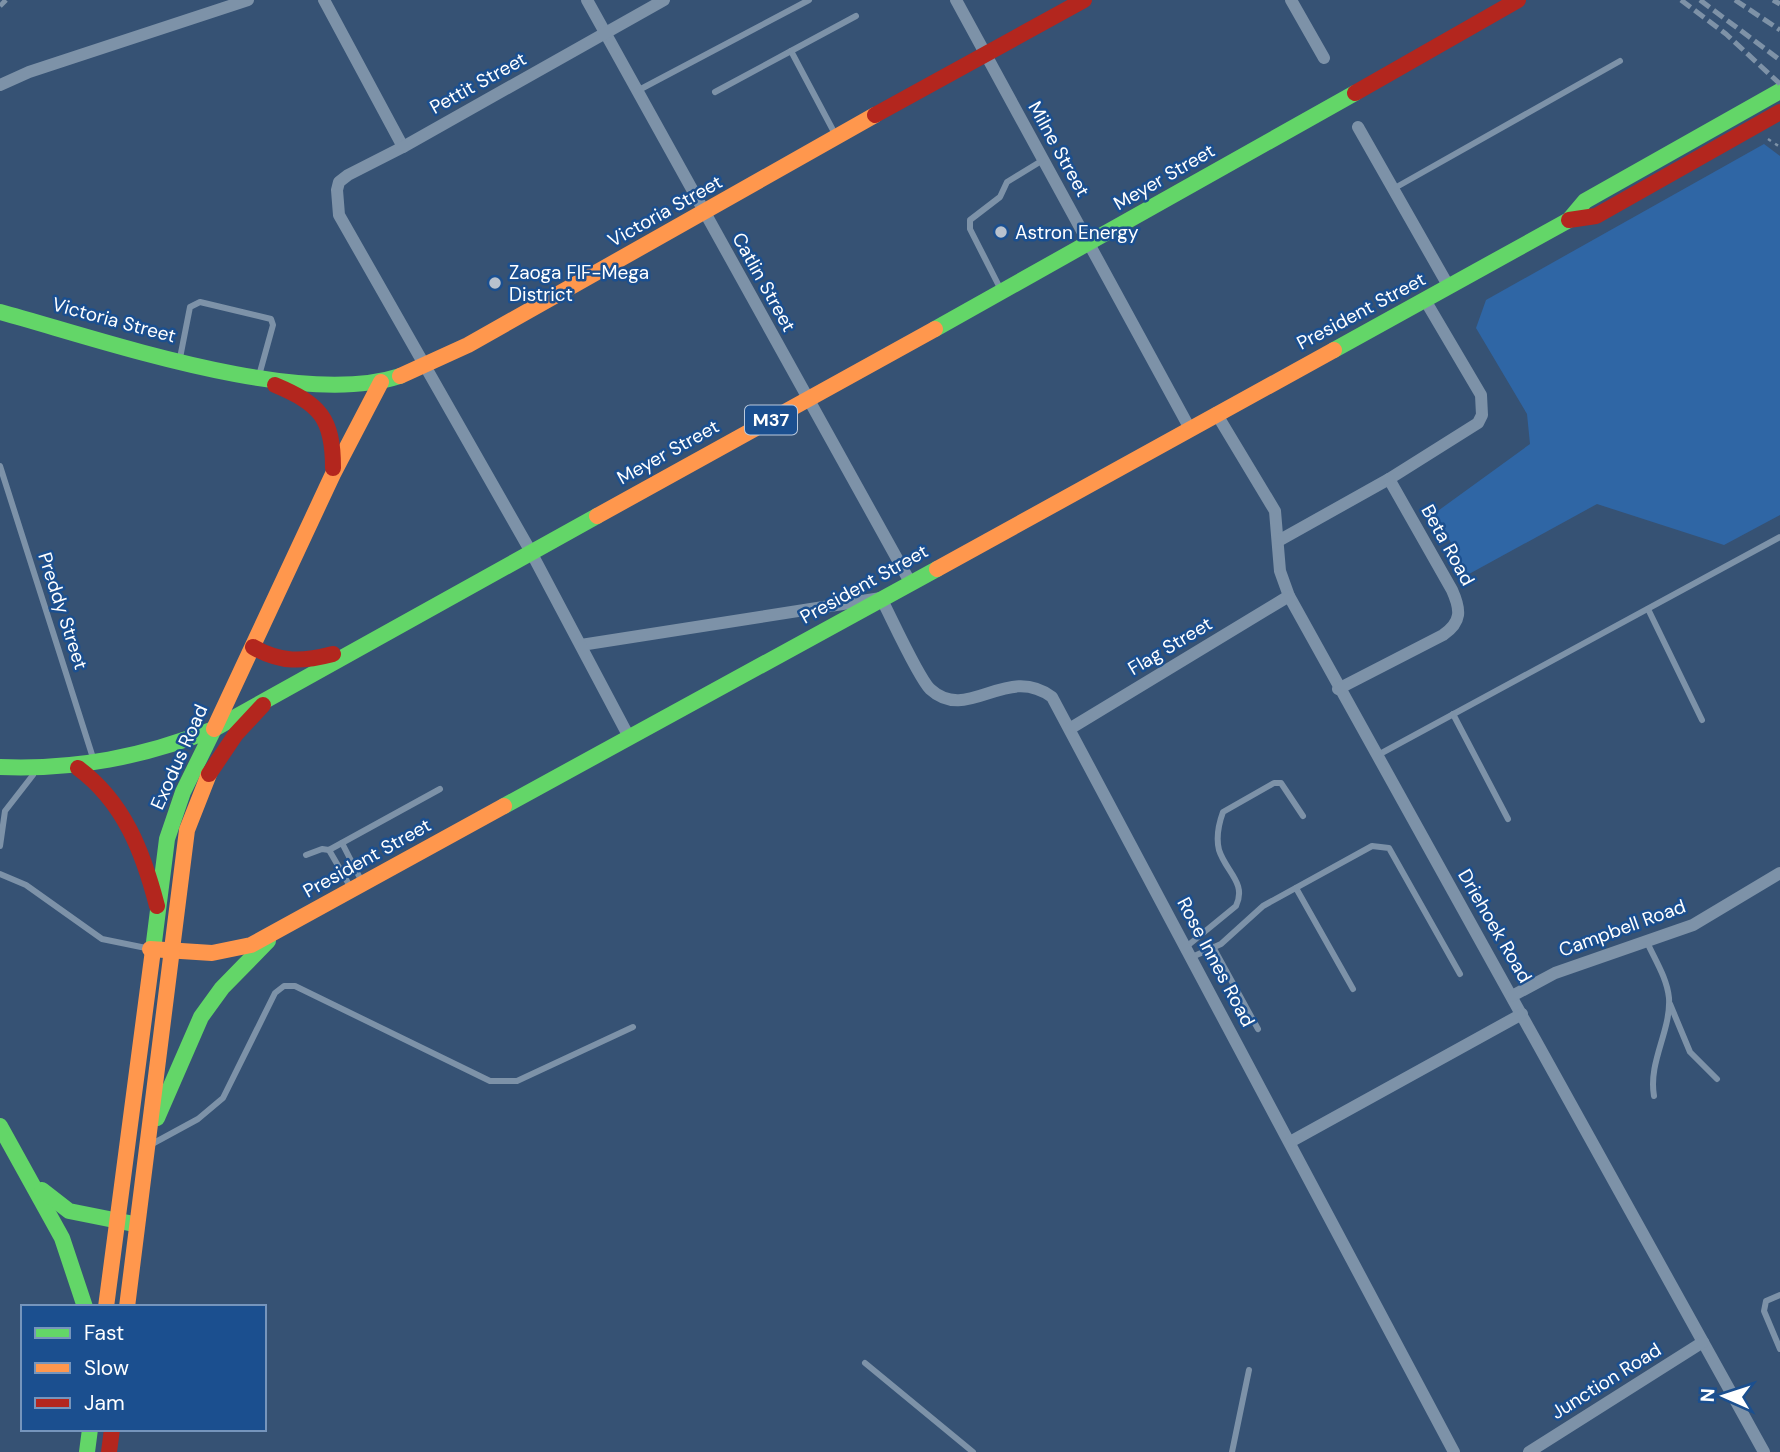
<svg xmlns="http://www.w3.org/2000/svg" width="1780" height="1452" font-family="'DM Sans',sans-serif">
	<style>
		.park { fill: #2f66a5 }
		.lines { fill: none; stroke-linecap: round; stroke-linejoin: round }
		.path { stroke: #7d92a8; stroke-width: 2.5; stroke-dasharray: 3.5 5; stroke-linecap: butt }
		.lane { stroke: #7d92a8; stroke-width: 6 }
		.street { stroke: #7d92a8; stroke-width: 12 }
		.fast { stroke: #63d668; stroke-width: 16 }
		.slow { stroke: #ff974d; stroke-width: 16 }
		.jam { stroke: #b3261e; stroke-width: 16 }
		.rail { stroke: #7e92a7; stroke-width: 5; stroke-dasharray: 12 5; stroke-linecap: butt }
		.poi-dot { fill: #b9c2ce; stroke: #1b4f8f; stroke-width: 2.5 }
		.labels { text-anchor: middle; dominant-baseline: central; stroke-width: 5; stroke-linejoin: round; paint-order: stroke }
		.shield { fill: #1b4f8f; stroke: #bbcadd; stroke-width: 2 }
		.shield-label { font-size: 18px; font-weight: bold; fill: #fff }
		.street-label { font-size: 19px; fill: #fff; stroke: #1b4f8f }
		.poi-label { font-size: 19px; fill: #fff; stroke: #1b4f8f; text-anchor: start }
	</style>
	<rect width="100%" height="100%" fill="#365274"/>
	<path class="park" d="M1764 144 1780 156V515L1724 545 1597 504 1469 574 1470 578 1435 513 1530 444 1527 414 1476 328 1486 300Z"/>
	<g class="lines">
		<path class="path" d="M1768 139 1780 147"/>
		<g class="lane">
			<path d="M637 91 809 0"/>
			<path d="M715 92 791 51"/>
			<path d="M834 132 791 51 856 16"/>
			<path d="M1393 189 1620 61"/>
			<path d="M1001 290 970 229V220L1000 197 1007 182 1043 160"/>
			<path d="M180 358 190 307 200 302 271 319 273 325 260 372"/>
			<path d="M0 466 94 761"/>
			<path d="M1648 609 1702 720"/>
			<path d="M1453 714 1508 819"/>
			<path d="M1378 755 1780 537"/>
			<path d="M342 843 362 882"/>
			<path d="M0 846 5 811 33 775"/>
			<path d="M329 850 351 888"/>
			<path d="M306 855 322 849 329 850 440 789"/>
			<path d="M0 874 26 885 102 939 146 948"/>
			<path d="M1296 888 1353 989"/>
			<path d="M1647 942C1655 960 1667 978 1669 998 1671 1031 1648 1062 1654 1096"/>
			<path d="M1186 947 1236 906C1247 883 1226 872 1219 850 1216 838 1219 823 1223 812L1274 783H1281L1303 816"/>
			<path d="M1213 947 1258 1029"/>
			<path d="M1192 957 1221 944 1263 906 1372 846 1389 848 1460 974"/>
			<path d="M1670 1004 1690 1052 1717 1079"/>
			<path d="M152 1144 198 1119 223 1098 275 993 284 986H295L490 1081H517L633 1027"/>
			<path d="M1780 1295 1766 1301 1764 1311 1780 1349"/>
			<path d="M865 1363 973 1452"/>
			<path d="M1232 1452 1249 1370"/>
		</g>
		<g class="street">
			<path d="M324 0 403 147"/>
			<path d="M587 0 910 582"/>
			<path d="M956 0 1189 427"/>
			<path d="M1291 0 1324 58"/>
			<path d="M0 85 29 72 248 0"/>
			<path d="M1358 127 1449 287"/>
			<path d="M1216 413 1275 511 1280 571 1289 596 1764 1452"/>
			<path d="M1280 540 1389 479 1478 423 1482 415 1481 395 1425 300"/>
			<path d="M581 645 881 598C891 617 918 677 930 689 968 724 1006 663 1052 697L1454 1452"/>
			<path d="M1338 689 1443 635C1462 622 1461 610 1452 590L1389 479"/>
			<path d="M1071 728 1289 596"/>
			<path d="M629 737 531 552 339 215 337 190 339 182 348 175 403 147 664 0"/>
			<path d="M1512 996 1555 973 1693 925 1780 873"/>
			<path d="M1290 1142 1522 1014"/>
			<path d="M1529 1452 1703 1342"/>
		</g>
		<g class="fast">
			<path d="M0 312C103 340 298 409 400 376"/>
			<path d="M935 329 1355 93"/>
			<path d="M1334 350 1569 220 1585 201 1780 91"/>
			<path d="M0 767C76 770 143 757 214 729L597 516"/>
			<path d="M504 806 937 569"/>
			<path d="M153 950 167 839 183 792 214 729"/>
			<path d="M157 1118 201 1017 222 988 268 941"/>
			<path d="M0 1126 62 1238 85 1307"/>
			<path d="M42 1190 69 1211 129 1223"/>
			<path d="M87 1452 90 1429"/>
		</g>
		<g class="slow">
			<path d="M400 376 468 345 875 115"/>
			<path d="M597 516 935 329"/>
			<path d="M937 569 1334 350"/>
			<path d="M214 729 333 474 381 382"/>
			<path d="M150 949 212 953 251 945 504 806"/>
			<path d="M106 1307 153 950"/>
			<path d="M127 1307 187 830 209 774"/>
		</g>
		<g class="jam">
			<path d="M1355 93 1518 0"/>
			<path d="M875 115 1084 0"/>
			<path d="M1569 220 1596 216 1780 112"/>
			<path d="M275 385C320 404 333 418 333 468"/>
			<path d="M253 647C281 663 302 662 333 654"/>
			<path d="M78 768C124 802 143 852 157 906"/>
			<path d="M209 774 236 734 263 705"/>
			<path d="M109 1452 112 1429"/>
		</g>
		<g class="rail">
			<path d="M1681 0 1726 34 1780 84"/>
			<path d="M1700 0 1780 60"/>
			<path d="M1735 0 1780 30"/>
			<path d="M1773 0 1780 4"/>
			<path d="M0 6 6 0"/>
		</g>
	</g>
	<g class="poi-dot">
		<circle cx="1001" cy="232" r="7"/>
		<circle cx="495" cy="283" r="7"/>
	</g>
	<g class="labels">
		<rect class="shield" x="745" y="405.5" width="52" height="29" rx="5"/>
		<g class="shield-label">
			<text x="771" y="420">M37</text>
		</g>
		<g class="street-label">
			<text transform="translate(478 83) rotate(-29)">Pettit Street</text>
			<text transform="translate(1059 149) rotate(61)">Milne Street</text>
			<text transform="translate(1164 177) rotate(-30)">Meyer Street</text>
			<text transform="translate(665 211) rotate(-29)">Victoria Street</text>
			<text transform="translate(764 282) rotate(61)">Catlin Street</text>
			<text transform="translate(1361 311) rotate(-28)">President Street</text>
			<text transform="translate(114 320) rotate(15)">Victoria Street</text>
			<text transform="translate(668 452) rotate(-29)">Meyer Street</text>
			<text transform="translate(1448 545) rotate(61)">Beta Road</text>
			<text transform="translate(864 584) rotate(-29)">President Street</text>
			<text transform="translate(63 611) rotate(72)">Preddy Street</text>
			<text transform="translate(1170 646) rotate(-31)">Flag Street</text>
			<text transform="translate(179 757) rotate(-66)">Exodus Road</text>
			<text transform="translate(367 858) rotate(-29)">President Street</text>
			<text transform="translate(1495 926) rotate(60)">Driehoek Road</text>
			<text transform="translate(1622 928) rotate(-20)">Campbell Road</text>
			<text transform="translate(1216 962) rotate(62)">Rose Innes Road</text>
			<text transform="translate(1606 1381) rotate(-32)">Junction Road</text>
		</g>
		<g class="poi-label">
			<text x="1015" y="232">Astron Energy</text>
			<text x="509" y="272">Zaoga FIF-Mega<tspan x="509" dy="22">District</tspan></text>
		</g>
	</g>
	<rect x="21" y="1305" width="245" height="126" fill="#1b4f8f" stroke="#7695bc" stroke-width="2"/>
	<rect x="35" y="1328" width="35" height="10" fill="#63d668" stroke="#7695bc" stroke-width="2"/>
	<text x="84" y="1340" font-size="21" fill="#ffffff">Fast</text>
	<rect x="35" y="1363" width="35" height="10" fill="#ff974d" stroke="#7695bc" stroke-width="2"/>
	<text x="84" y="1375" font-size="21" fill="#ffffff">Slow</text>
	<rect x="35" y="1398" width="35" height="10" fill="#b3261e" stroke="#7695bc" stroke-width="2"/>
	<text x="84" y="1410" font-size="21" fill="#ffffff">Jam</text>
	<g transform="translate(1724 1396) rotate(273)" stroke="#1b4f8f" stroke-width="5" paint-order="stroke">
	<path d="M0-5L12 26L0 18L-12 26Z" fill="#ffffff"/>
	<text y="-10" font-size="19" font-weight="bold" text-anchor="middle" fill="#ffffff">N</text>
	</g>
</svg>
